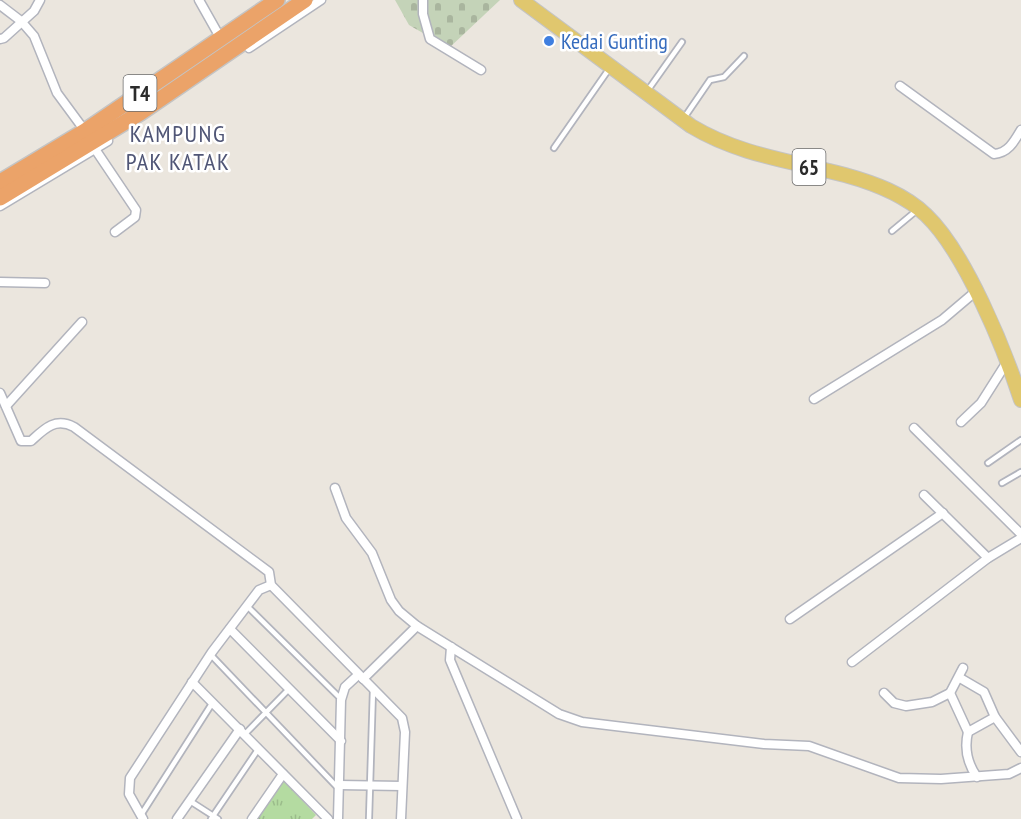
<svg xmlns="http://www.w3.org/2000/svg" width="1021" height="819" font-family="'PT Sans Narrow',sans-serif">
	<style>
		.cemetery { fill: url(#cemetery-stones) }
		.park { fill: url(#park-tufts) }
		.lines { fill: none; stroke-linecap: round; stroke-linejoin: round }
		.lane-casing { stroke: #b2b4bd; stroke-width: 8 }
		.street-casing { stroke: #b2b4bd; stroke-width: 11 }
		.primary-casing { stroke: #c4c4c4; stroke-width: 16 }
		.highway-casing { stroke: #c4c4c4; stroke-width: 18 }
		.lane { stroke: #fff; stroke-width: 4.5 }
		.street { stroke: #fff; stroke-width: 8 }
		.primary { stroke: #e0c76e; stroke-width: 14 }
		.highway { stroke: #eba369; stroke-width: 15 }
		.shop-dot { fill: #3f7fe0; stroke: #fff; stroke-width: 2 }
		.labels { text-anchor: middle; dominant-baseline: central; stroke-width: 5; stroke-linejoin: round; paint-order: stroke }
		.shield { fill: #fff; stroke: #6b6b6b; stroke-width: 1.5 }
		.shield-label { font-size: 21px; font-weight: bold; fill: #2b2b2b }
		.shop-label { font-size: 22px; fill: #366cbe; stroke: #fff; text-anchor: start }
		.neighbourhood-label { font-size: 24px; letter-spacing: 1.5px; fill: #505676; stroke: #fff }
	</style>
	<defs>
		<pattern id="cemetery-stones" width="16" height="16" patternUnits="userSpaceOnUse" patternTransform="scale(1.5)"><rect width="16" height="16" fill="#c4d3b8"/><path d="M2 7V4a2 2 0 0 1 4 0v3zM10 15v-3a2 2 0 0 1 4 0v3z" fill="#a9b59e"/></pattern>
		<pattern id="park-tufts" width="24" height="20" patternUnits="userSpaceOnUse" patternTransform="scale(1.5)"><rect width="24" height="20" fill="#b4dba1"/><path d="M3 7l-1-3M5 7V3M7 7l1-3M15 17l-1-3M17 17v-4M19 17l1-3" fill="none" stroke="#9bbc8b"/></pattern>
	</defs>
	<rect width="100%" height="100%" fill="#ebe6de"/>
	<path class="cemetery" d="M395 0H500L449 48 409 25Z"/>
	<path class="park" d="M283 780 316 815 312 819H256Z"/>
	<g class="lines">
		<defs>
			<g id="lane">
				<path d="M648 90 682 42"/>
				<path d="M684 118 710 80 724 77 744 56"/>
				<path d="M554 148 609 69"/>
				<path d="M892 231 916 211"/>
				<path d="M988 463 1021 440"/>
				<path d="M1002 483 1021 472"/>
				<path d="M247 606 341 699"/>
				<path d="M210 654 337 787"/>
				<path d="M245 734 289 689"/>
				<path d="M190 801 218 819"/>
				<path d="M141 815 213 702"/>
				<path d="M211 819 259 748"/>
				<path d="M369 819 373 689"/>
			</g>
			<g id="street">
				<path d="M199 0 221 39"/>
				<path d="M423 0V14L430 39 481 70"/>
				<path d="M0 5 21 21 34 36 57 93 85 131"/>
				<path d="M0 39 4 38 34 11 40 0"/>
				<path d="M249 48 321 0"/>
				<path d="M900 86 994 154C1008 153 1014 142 1021 130"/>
				<path d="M95 149 136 210 135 217 115 232"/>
				<path d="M0 206 108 141"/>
				<path d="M0 282 45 283"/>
				<path d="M0 393 21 441H31C44 429 55 417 74 427L269 572 271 585 402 718 405 732 401 819"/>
				<path d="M814 399 942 320 975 292"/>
				<path d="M6 406 82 322"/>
				<path d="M961 422 981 403 1007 362"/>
				<path d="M914 428 1021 534"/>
				<path d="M335 488 346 518 372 553 391 600 399 611 417 626 559 714 582 722 764 744 809 746 899 778 941 779 1009 774 1021 768"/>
				<path d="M924 495 988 558"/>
				<path d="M790 619 943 513"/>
				<path d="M230 629 341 741"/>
				<path d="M451 647 450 660 517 819"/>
				<path d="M852 662 988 558 1021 538"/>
				<path d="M960 678 984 692 995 717"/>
				<path d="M363 679 417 626"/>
				<path d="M192 682 328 819"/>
				<path d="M884 693 894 703 906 706 932 702 950 693 963 668"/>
				<path d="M950 693 968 732 995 717 1021 752"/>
				<path d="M968 732C964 749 967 763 977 777"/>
				<path d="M339 785 402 786"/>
				<path d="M143 819 129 794 130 778 212 652 259 590 271 585"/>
				<path d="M177 819 240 729"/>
				<path d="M252 819 283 774"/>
				<path d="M338 819 341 700 345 687 358 675"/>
			</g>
			<path id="primary" d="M521 0 691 126C739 155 791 161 845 175 874 183 904 194 926 215 965 252 1004 348 1021 400"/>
			<g id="highway">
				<path d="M0 182 85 131 277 0"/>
				<path d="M0 198 140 113 305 0"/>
			</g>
		</defs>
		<use href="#lane" class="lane-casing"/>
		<use href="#street" class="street-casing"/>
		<use href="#primary" class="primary-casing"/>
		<use href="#highway" class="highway-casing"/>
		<use href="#lane" class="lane"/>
		<use href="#street" class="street"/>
		<use href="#primary" class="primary"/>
		<use href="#highway" class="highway"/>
	</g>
	<circle class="shop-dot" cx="549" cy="41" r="6"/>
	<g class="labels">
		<g class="shield">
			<rect x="123.5" y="75" width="33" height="36" rx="4.5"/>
			<rect x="792.5" y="149" width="33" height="36" rx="4.5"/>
		</g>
		<g class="shield-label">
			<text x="140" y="93">T4</text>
			<text x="809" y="167">65</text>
		</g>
		<g class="shop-label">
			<text x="561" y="41">Kedai Gunting</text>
		</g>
		<g class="neighbourhood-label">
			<text x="178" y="133">KAMPUNG<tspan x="178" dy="28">PAK KATAK</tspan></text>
		</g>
	</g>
</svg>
